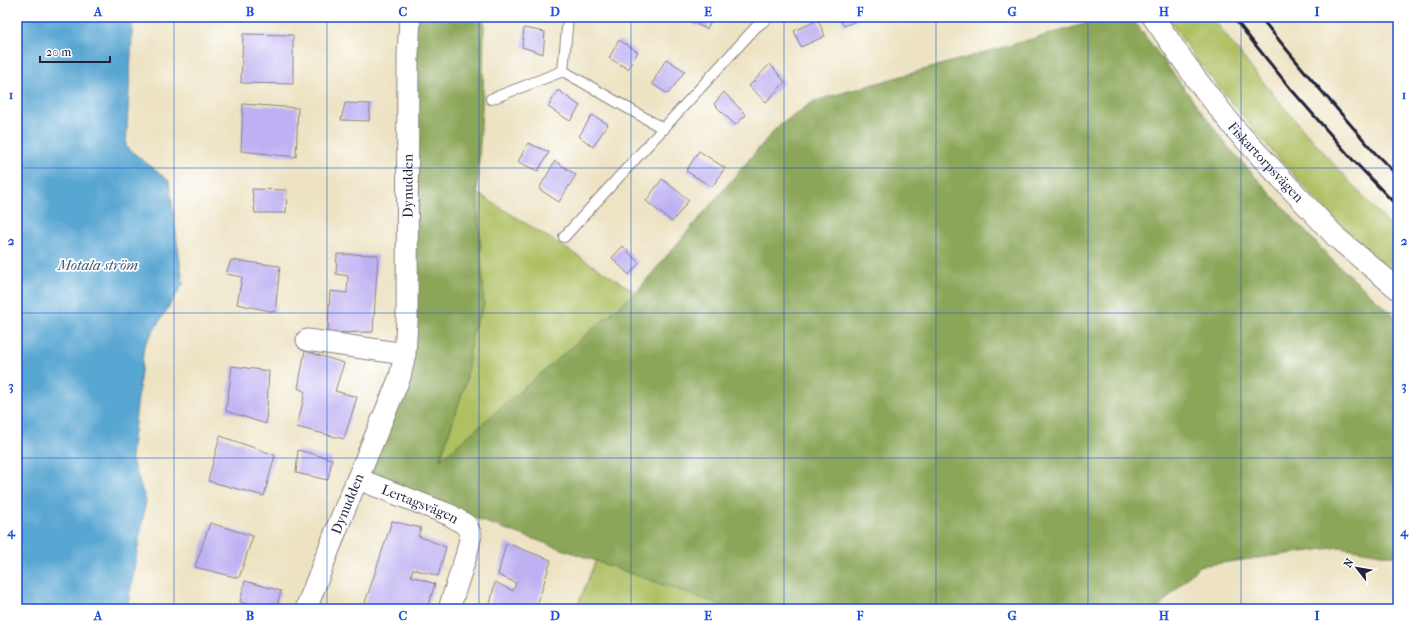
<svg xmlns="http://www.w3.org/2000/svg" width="1415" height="626" font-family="'IM FELL French Canon',serif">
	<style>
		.green { fill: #afc063; stroke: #68714f }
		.forest { fill: #8ba659; stroke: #56644a }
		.water { fill: #59a6d2; stroke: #3e6486 }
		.building { fill: #beb0f2 }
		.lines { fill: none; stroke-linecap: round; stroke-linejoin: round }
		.service-casing { stroke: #88827f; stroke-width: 12 }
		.minor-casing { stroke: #88827f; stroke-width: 23 }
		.service { stroke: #fff; stroke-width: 10 }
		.minor { stroke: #fff; stroke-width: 21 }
		.rail { stroke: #22223b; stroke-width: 3 }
		.grid { fill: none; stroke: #1d4ed8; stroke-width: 1; stroke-opacity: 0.55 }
		.labels { text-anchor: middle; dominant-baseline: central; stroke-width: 3.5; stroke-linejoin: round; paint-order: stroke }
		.street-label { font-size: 14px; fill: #22223b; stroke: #fff }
		.water-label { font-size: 15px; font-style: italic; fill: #3b5d7f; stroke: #fff }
		.neatline { fill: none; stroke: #1d4ed8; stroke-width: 1.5 }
		.grid-label { font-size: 13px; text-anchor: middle; font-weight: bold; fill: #1d4ed8 }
	</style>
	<rect width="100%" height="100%" fill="#fff"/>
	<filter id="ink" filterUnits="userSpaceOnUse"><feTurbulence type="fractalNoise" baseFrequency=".025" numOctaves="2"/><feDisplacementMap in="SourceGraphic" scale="8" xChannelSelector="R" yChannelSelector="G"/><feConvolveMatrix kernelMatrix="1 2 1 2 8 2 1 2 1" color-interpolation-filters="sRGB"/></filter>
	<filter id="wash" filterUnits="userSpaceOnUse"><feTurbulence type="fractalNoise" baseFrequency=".012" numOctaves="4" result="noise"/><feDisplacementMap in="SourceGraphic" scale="16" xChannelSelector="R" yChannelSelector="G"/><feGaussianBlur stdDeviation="0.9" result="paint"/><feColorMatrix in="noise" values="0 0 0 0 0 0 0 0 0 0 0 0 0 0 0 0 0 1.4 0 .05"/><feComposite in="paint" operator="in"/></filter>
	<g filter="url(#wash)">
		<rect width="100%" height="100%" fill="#ede3c3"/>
		<g class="green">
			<path d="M1167 17H1212C1269 94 1333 164 1398 234V277L1330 215 1272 151 1198 62Z"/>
			<path d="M477 193 636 292 440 461 465 382 472 334 483 305Z"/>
			<path d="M596 560 732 609H576Z"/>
		</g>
		<path class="forest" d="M412 17H484L483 92 477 193 484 305 472 334 466 382 440 460 636 292 776 128 814 101 1109 17H1131L1228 147 1329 257 1398 319V557L1340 547 1199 566 1165 601 1158 609H732L363 479 409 355Z"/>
		<path class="water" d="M17 17H133L126 147 169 181 183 284 144 346 131 457 146 501 127 609H17Z"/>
		<g id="blocks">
			<g class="building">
				<path d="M688 17H713L707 29 687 20Z"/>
				<path d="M839 17H865L844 26Z"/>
				<path d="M818 20 825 36 801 47 794 31Z"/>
				<path d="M524 28 545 32 543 54 522 47Z"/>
				<path d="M243 34 293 35V84L241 83Z"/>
				<path d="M619 40 638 52 628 69 609 58Z"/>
				<path d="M666 59 685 71 668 94 652 84Z"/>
				<path d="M770 64 785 82 766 102 749 86Z"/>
				<path d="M558 90 580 106 570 121 548 107Z"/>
				<path d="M724 92 746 115 735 125 714 104Z"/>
				<path d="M345 103 370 104 369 121 341 120Z"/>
				<path d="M243 104 298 108 296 157 241 151Z"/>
				<path d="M592 115 608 124 593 147 579 136Z"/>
				<path d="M528 143 549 152 538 171 518 162Z"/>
				<path d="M699 151 725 168 712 187 686 171Z"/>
				<path d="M555 161 576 175 559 202 539 189Z"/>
				<path d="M662 179 689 200 672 222 646 201Z"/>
				<path d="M252 189 287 190 286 213H255Z"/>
				<path d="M623 246 639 263 629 275 612 258Z"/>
				<path d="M337 254 378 255 373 332 328 333 330 291 347 293 348 276 336 274Z"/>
				<path d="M231 260 280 266 275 312 237 304 242 277 226 274Z"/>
				<path d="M305 351 344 363 335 391 357 397 344 439 297 427 305 392 298 388Z"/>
				<path d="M232 366 269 371 266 424 226 411Z"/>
				<path d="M220 436 275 455 264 496 208 481Z"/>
				<path d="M298 450 332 459 328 480 296 473Z"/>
				<path d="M392 521 421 528 418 536 446 547 438 576 413 569 411 576 435 584 427 609H408L400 606 399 609H363Z"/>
				<path d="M210 523 253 536 239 578 195 567Z"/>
				<path d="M506 543 551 560 536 609H489L495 582 513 591 516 583 498 575Z"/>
				<path d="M245 581 281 591 276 609H263L240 602Z"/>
			</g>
		</g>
	</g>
	<g filter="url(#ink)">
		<use href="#blocks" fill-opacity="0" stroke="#88827f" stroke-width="1"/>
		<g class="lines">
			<defs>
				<g id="service">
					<path d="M563 71 664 129"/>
					<path d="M491 99 563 71 568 17"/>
					<path d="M564 237 756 27 769 17"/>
				</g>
				<g id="minor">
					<path id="s1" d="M1153 17 1196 79 1236 130 1337 238 1398 289"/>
					<path d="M307 340 405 354"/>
					<path id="s2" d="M358 479 450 515 466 525 471 535 466 556 449 609"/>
					<path id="s3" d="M306 609 341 518 400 377 405 354 407 322 408 55 410 17"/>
				</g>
			</defs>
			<use href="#service" class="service-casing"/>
			<use href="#minor" class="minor-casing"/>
			<use href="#service" class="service"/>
			<use href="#minor" class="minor"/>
			<g class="rail">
				<path d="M1233 17 1290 88 1352 159 1398 207"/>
				<path d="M1260 17 1306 73 1375 153 1398 176"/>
			</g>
		</g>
	</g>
	<path class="grid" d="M174 17V609M327 17V609M479 17V609M631 17V609M784 17V609M936 17V609M1088 17V609M1241 17V609M17 168H1398M17 313H1398M17 458H1398"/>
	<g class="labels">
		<g class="street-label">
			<text stroke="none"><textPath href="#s1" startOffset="184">Fiskartorpsvägen</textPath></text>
			<text stroke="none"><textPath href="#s3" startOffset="442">Dynudden</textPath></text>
			<text stroke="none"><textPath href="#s3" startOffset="113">Dynudden</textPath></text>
			<text stroke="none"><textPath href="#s2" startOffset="67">Lertagsvägen</textPath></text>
		</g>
		<g class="water-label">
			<text x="98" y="265">Motala ström</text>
		</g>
	</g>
	<rect width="1415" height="626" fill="none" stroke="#fff" stroke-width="44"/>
	<g transform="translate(1357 568) rotate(301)" stroke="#ffffff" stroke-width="3" paint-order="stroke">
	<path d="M0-3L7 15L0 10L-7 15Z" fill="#22223b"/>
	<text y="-6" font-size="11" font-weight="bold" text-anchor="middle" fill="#22223b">N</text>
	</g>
	<path d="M40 56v6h70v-6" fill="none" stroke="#22223b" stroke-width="2"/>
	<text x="46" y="56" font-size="12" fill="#22223b" stroke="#ffffff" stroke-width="3" paint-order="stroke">20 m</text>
	<rect x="22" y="22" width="1371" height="582" class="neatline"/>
	<g class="grid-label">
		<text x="98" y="16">A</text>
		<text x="250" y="16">B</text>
		<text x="403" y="16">C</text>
		<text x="555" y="16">D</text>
		<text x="708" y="16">E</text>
		<text x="860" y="16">F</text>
		<text x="1012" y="16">G</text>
		<text x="1164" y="16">H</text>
		<text x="1317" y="16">I</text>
		<text x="11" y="99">1</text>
		<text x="1404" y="99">1</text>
		<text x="11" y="245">2</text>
		<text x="1404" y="245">2</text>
		<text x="11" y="390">3</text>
		<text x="1404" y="390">3</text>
		<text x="11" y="536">4</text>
		<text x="1404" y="536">4</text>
		<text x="98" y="620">A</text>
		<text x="250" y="620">B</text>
		<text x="403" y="620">C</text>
		<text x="555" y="620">D</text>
		<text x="708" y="620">E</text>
		<text x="860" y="620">F</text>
		<text x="1012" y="620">G</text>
		<text x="1164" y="620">H</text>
		<text x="1317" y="620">I</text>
	</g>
</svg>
